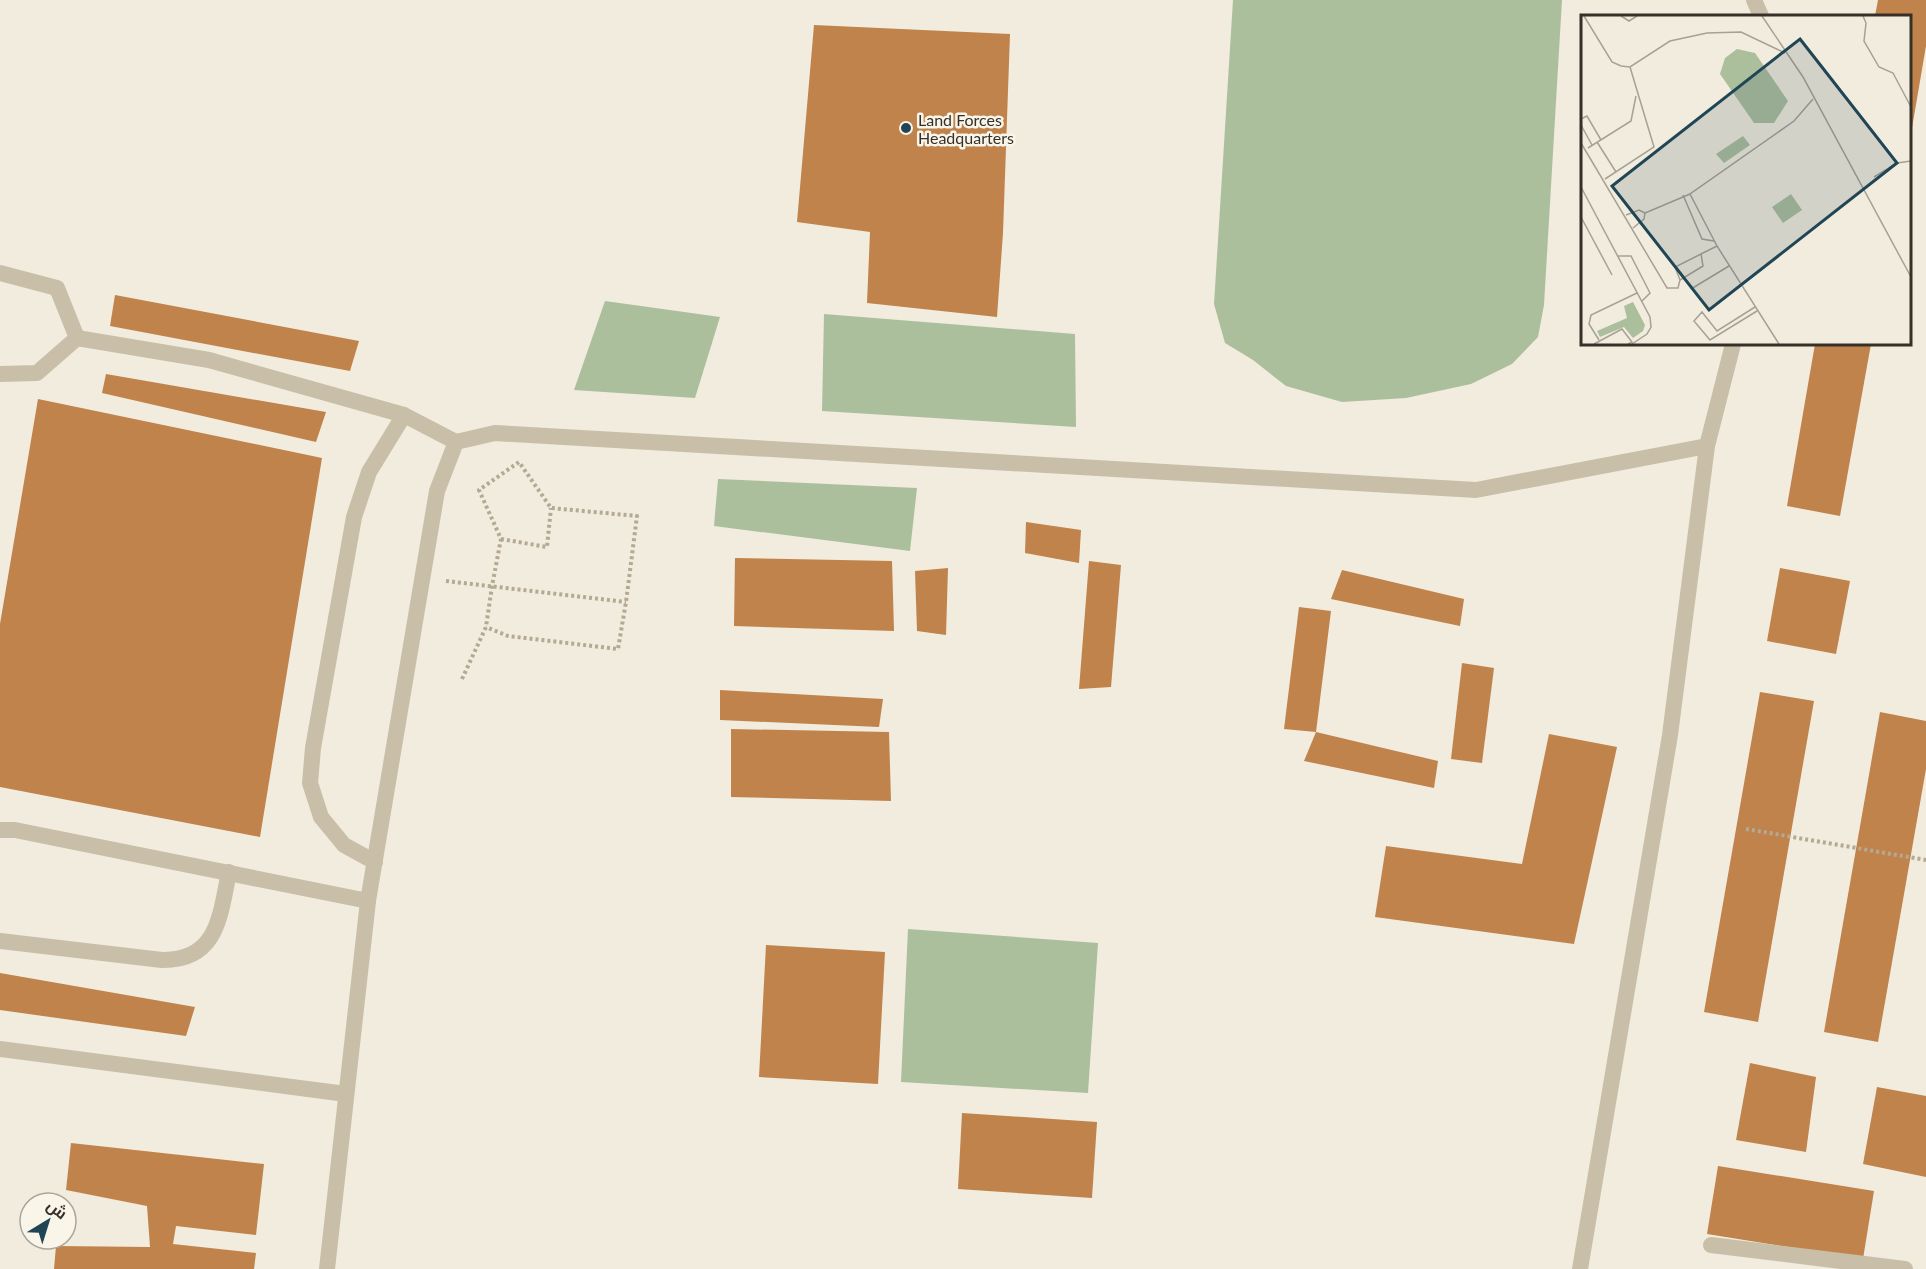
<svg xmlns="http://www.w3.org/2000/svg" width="1926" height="1269" font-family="Lato,Cairo,sans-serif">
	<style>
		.green { fill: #acbf9d }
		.building { fill: #c0834c }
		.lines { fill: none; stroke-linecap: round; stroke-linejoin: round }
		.path { stroke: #b4a993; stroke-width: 4; stroke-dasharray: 3 3; stroke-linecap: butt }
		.lane { stroke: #c9bfa9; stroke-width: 16 }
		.poi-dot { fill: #204656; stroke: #f9f5e9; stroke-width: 2 }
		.labels { text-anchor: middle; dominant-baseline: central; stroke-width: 5; stroke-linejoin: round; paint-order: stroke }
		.poi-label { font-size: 16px; fill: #363029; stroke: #f9f5e9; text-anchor: start }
		.inset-road { fill: none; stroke: #a6a195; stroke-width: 1.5 }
		.view { fill: #204656; fill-opacity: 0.15; stroke: #204656; stroke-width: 3 }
		.inset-edge { fill: none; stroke: #363029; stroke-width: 3 }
	</style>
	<rect width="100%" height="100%" fill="#f1ecdd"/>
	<g class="green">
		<path d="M1233 0H1562L1544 305 1538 337 1512 364 1471 384 1406 398 1342 402 1286 386 1253 360 1225 343 1214 304Z"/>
		<path d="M605 301 720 317 695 398 574 390Z"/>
		<path d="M824 314 1075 334 1076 427 822 411Z"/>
		<path d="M718 479 917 488 910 551 714 526Z"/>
		<path d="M908 929 1098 943 1088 1093 901 1082Z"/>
	</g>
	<g class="building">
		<path d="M1878 0H1926V46L1912 128H1910V16H1875Z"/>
		<path d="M814 25 1010 34 1003 233 997 317 867 303 870 232 797 222Z"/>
		<path d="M115 295 359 341 350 371 110 326Z"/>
		<path d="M1815 344H1871L1840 516 1787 506Z"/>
		<path d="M106 374 326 412 316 442 102 393Z"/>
		<path d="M38 399 322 458 260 837 0 787V624Z"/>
		<path d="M1026 522 1081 530 1079 563 1025 553Z"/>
		<path d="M735 558 892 561 894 631 734 626Z"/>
		<path d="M1089 561 1121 565 1111 687 1079 689Z"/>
		<path d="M948 568 946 635 917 631 915 571Z"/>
		<path d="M1780 568 1850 581 1836 654 1767 641Z"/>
		<path d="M1342 570 1464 599 1460 626 1331 599Z"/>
		<path d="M1299 607 1331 611 1316 732 1284 729Z"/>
		<path d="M1462 663 1494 668 1482 763 1451 759Z"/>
		<path d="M720 690 883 699 879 727 720 720Z"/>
		<path d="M1760 692 1814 701 1758 1022 1704 1012Z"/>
		<path d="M1880 712 1926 721V769L1878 1042 1824 1032Z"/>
		<path d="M731 729 889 732 891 801 731 797Z"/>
		<path d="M1316 732 1438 761 1434 788 1304 761Z"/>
		<path d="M1549 734 1617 747 1574 944 1375 917 1386 846 1522 864Z"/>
		<path d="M766 945 885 952 878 1084 759 1077Z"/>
		<path d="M0 973 195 1007 186 1036 0 1010Z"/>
		<path d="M1750 1063 1816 1077 1806 1152 1736 1140Z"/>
		<path d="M1877 1087 1926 1096V1177L1863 1164Z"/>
		<path d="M962 1113 1097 1122 1092 1198 958 1189Z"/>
		<path d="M71 1143 264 1164 256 1235 176 1226 173 1244 256 1253 254 1269H54L56 1246 150 1247 147 1206 66 1190Z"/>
		<path d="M1718 1166 1874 1191 1863 1259 1707 1234Z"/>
	</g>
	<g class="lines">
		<g class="path">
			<path d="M501 539 547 547 551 508"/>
			<path d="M446 581 626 602"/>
			<path d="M462 679 486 627 492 586 501 539 479 490 519 462 551 508 637 516 626 602 618 649 508 636 486 627"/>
			<path d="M1746 829 1926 860"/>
		</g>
		<g class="lane">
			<path d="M1754 0 1761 16"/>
			<path d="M0 273 57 288 77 338"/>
			<path d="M77 338 209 360 404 415 456 442"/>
			<path d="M0 374 37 373 77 338"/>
			<path d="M0 830H15L368 901"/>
			<path d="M375 862 344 845 321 817 310 783 313 748 354 517 369 472 404 415"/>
			<path d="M0 941 162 960C218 961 220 915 229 872"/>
			<path d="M0 1049 346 1094"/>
			<path d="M1711 1245 1905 1269"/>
			<path d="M327 1269 368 901 437 491 456 442 495 433 1476 490 1707 446"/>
			<path d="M1580 1269 1670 735 1707 446 1733 344"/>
		</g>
	</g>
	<circle class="poi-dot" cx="906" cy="128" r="6"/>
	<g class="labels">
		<g class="poi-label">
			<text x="918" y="119">Land Forces<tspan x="918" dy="18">Headquarters</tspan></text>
		</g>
	</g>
	<g transform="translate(1581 15)">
		<rect width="330" height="330" fill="#f1ecdd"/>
		<path d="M156 34 174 38 207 86 193 108H173L139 59 144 43ZM162 121 169 130 143 148 135 139ZM210 179 221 195 202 208 191 192ZM52 287 64 310 62 316 52 323 43 312 19 322 16 316 46 303 43 291Z" fill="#acbf9d"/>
		<path class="inset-road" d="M3 1 31 47 40 51 49 52 89 26 126 18 160 17 204 38M40 1 48 6 56 1M181 1 222 62 330 262M282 1 285 8 283 26 298 52 312 58 330 92M0 104 6 101 20 125M0 110 11 130M16 127 35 157M0 128 86 273H97L99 265 122 251 120 239M7 133 50 106 55 81M293 162 316 148 330 146M24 164 73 132 49 52M0 172 69 302 70 312 66 319 51 329M102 180 121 224 133 226M45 200 58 195 64 198M0 202 31 260M52 213 63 204 64 198 109 179M37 241H50L69 278 61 286M99 265 94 252 136 231M110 274 148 251M174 292 136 316 121 297 113 306 129 325 176 296M18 325 8 309 10 300 56 278M13 329 41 314 51 327 47 329M198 329 136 231 109 179 213 106 232 84"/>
		<path class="view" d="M219 24 316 148 128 295 31 171Z"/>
		<rect width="330" height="330" class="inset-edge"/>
	</g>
	<g transform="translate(48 1221) rotate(38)"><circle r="28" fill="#f9f5e9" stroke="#aba69c" stroke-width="1.5"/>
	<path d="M0-4.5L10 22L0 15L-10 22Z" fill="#204656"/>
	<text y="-9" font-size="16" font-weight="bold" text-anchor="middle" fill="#363029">ش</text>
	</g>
</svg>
